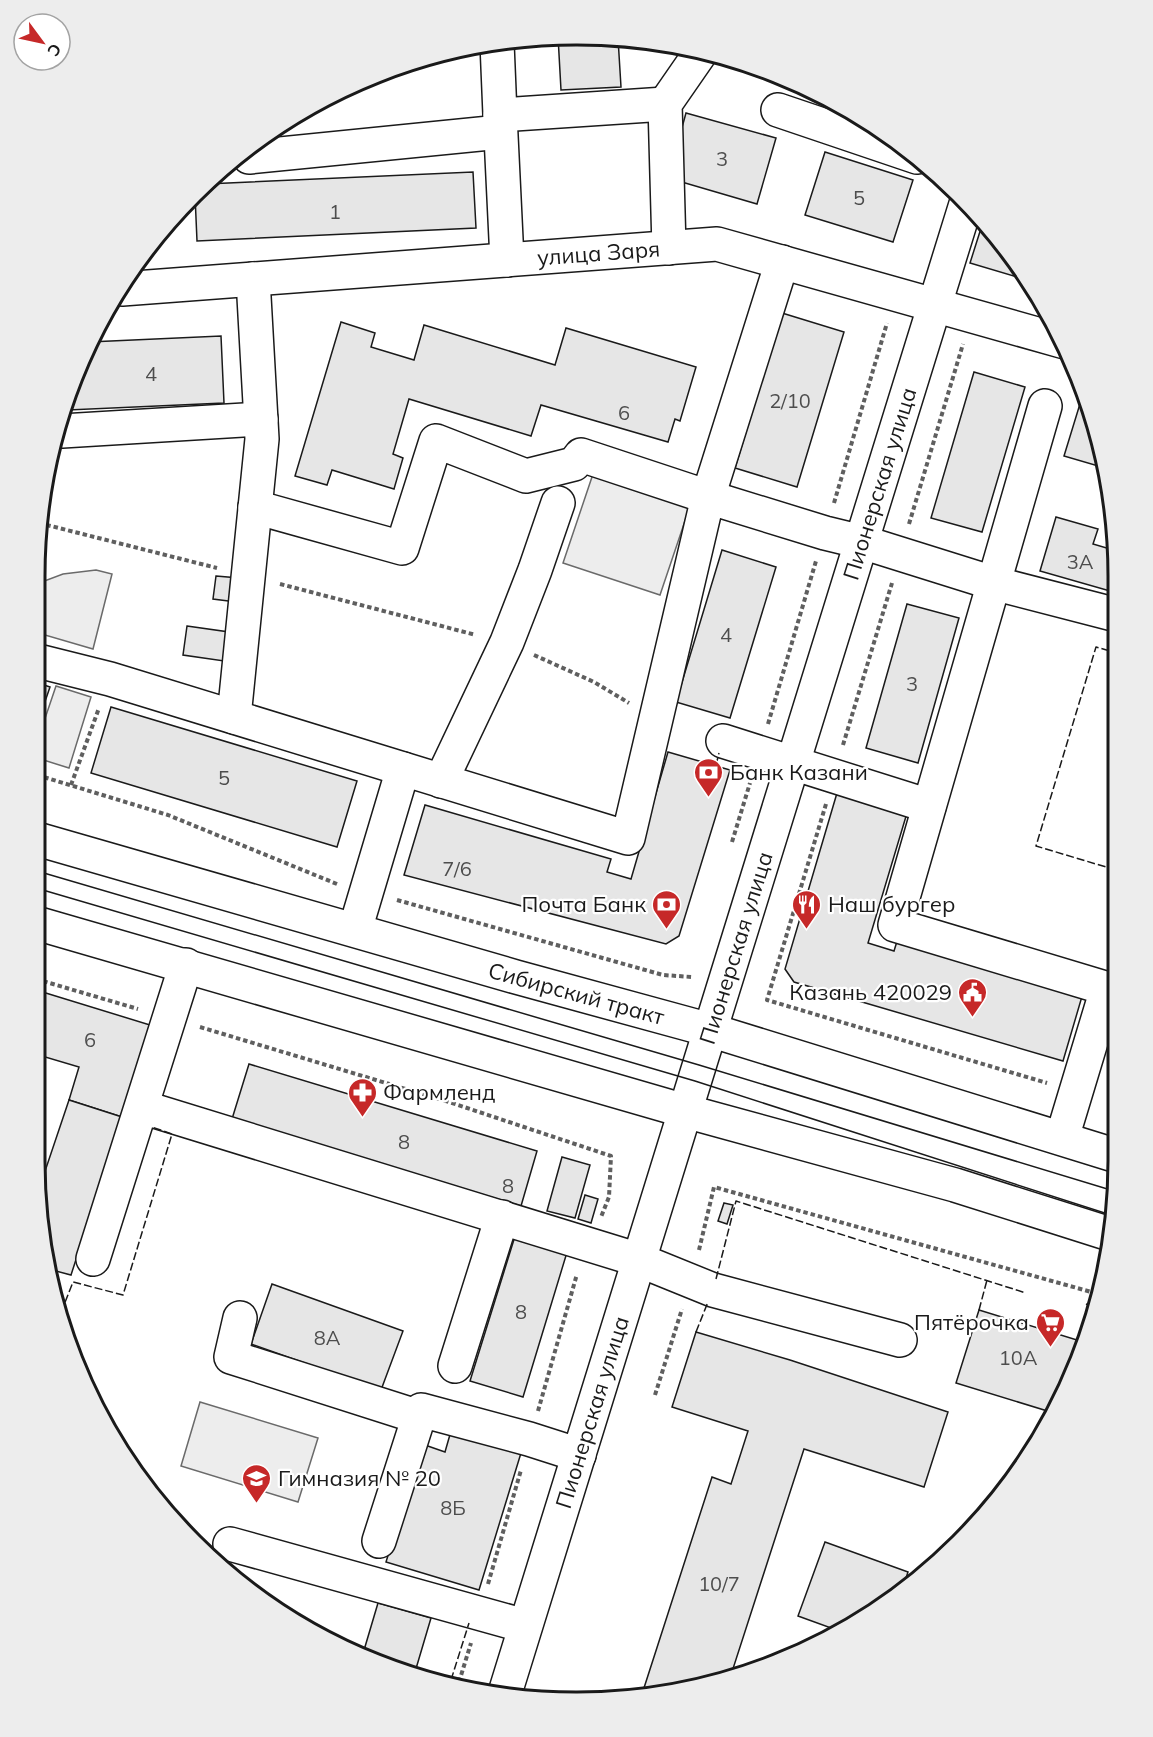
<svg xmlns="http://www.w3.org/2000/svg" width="1153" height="1737" font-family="Mulish,sans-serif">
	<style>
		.built { fill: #ededed; stroke: #6a6a6a; stroke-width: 1.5 }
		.building { fill: #e6e6e6; stroke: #1a1a1a; stroke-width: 1.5 }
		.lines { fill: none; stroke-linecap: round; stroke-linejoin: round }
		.minor-casing { stroke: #1a1a1a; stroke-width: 36 }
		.major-casing { stroke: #1a1a1a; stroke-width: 36 }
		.path { stroke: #5f5f5f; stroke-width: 4; stroke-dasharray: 4.5 3; stroke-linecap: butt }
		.minor { stroke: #fff; stroke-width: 33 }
		.major { stroke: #fff; stroke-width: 33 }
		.tram { stroke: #1a1a1a; stroke-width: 1.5 }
		.fence { stroke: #1a1a1a; stroke-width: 1.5; stroke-dasharray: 8 3; stroke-linecap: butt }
		.labels { text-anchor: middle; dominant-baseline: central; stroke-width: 4.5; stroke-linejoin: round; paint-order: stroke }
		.number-label { font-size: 20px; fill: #4d4d4d }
		.street-label { font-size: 22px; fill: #1a1a1a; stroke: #fff }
		.poi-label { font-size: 22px; fill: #1a1a1a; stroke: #fff; text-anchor: start }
		.rim { fill: none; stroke: #1a1a1a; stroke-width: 3 }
	</style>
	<rect width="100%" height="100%" fill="#fff"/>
	<g class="built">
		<path d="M593 474 690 506 660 595 563 563Z"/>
		<path d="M96 570 112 574 93 649 38 633 39 583 63 574Z"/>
		<path d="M56 686 91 697 69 768 37 758V742Z"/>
		<path d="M200 1402 318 1438 298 1502 181 1466Z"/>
	</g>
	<g class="building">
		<path d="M558 36 618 38 621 87 561 90Z"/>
		<path d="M686 113 776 138 757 204 668 178Z"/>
		<path d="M825 152 913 180 893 242 805 215Z"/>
		<path d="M473 172 476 228 197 241 195 195 206 184Z"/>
		<path d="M983 222 1007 247 1027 280 970 263Z"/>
		<path d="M782 313 844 332 797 487 735 468Z"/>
		<path d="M341 322 375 333 371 347 414 360 424 325 555 365 566 328 696 367 680 421 675 419 668 442 541 405 531 436 409 399 393 454 403 458 394 489 332 470 327 485 295 476Z"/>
		<path d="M221 336 224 403 68 410 89 342Z"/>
		<path d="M974 372 1025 387 982 532 931 518Z"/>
		<path d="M1083 394 1100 437 1105 468 1064 456Z"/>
		<path d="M1056 517 1098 529 1093 544 1117 551V593L1040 571Z"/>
		<path d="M722 550 776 567 730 718 676 702Z"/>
		<path d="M216 576 239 578 236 602 213 599Z"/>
		<path d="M907 604 959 618 918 763 866 748Z"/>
		<path d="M187 626 236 633 231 662 183 655Z"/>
		<path d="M38 683 50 687 38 722Z"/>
		<path d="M111 707 357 781 337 847 91 773Z"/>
		<path d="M668 752 730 770 679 936 666 944 404 875 425 805 611 859 607 872 631 879Z"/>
		<path d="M837 793 907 813 868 943 894 951 898 938 1083 993 1063 1061 794 982 785 969Z"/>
		<path d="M36 990 150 1025 122 1117 69 1100 79 1067 35 1054Z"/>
		<path d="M249 1064 537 1151 521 1206 232 1119Z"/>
		<path d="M69 1100 122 1117 71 1275 52 1270 39 1189Z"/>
		<path d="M562 1157 590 1165 575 1218 547 1211Z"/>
		<path d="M585 1195 598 1199 591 1223 578 1219Z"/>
		<path d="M724 1203 733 1205 727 1224 718 1221Z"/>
		<path d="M516 1233 568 1249 523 1397 470 1381Z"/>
		<path d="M272 1284 403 1331 381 1390 251 1344Z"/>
		<path d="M979 1310 1077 1340 1054 1413 956 1383Z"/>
		<path d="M696 1332 790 1360 948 1412 924 1487 804 1449 730 1678 716 1684 643 1691 712 1477 731 1484 748 1431 672 1407Z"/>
		<path d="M451 1431 521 1453 479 1590 386 1562 422 1444 445 1452Z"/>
		<path d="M825 1542 908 1572 904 1584 848 1630 842 1632 798 1616Z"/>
		<path d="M378 1603 431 1618 415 1672 369 1661 362 1657Z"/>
	</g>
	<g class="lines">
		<defs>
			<g id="minor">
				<path d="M497 43 500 115 665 104"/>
				<path d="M778 110 917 157"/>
				<path d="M500 115 507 260"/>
				<path d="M249 157 500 132"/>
				<path d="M669 248 665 104 701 52"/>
				<path id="s1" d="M122 289 717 244 1065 342"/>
				<path d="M1045 406 895 925 1115 991"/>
				<path d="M62 431 261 419"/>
				<path d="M255 507 402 548 436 441 526 476 574 464 581 455 708 497 782 262"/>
				<path d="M38 661 110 679 628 838 708 497 825 533 862 542 993 583 1117 615"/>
				<path d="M234 717 262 439 253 279"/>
				<path d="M723 741 929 806"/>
				<path d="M441 781 507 642 535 570 558 503"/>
				<path d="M355 930 403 769"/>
				<path d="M142 1107 639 1260 713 1290 900 1340"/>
				<path d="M1062 1138 1107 989"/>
				<path d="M93 1259 186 965"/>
				<path d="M240 1318 231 1357 419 1417"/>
				<path d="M455 1366 502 1217"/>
				<path d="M379 1541 421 1410 529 1439 579 1455"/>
				<path d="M230 1544 525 1626"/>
				<path id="s2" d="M505 1693 966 204"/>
			</g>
			<g id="major">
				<path id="s3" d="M37 839 516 977 710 1030 1114 1155"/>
				<path d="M36 923 685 1111 955 1185 1113 1235"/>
			</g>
		</defs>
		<use href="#minor" class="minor-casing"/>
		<use href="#major" class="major-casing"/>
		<g class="path">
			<path d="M834 503 887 323"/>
			<path d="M39 523 217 568"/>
			<path d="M909 524 963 344"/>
			<path d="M280 584 476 635"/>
			<path d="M534 655 594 682 629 703"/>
			<path d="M768 724 816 561"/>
			<path d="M843 745 892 583"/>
			<path d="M37 775 168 815 337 884"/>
			<path d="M71 785 99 708"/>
			<path d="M826 804 767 1000 1047 1083"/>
			<path d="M732 842 750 783"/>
			<path d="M397 900 663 975 692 977V975"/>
			<path d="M36 979 138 1009"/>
			<path d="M200 1027 449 1102 611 1156 609 1197 601 1217"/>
			<path d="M699 1250 714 1187 1095 1293"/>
			<path d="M655 1395 682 1309"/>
			<path d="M538 1411 577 1274"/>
			<path d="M488 1584 521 1470"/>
			<path d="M459 1682 471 1643"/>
		</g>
		<use href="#minor" class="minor"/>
		<use href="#major" class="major"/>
		<g class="tram">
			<path d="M37 871 699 1065 1114 1191"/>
			<path d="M36 888 695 1081 1114 1216"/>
		</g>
		<g class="fence">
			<path d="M716 765 719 753"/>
			<path d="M1116 870 1036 846 1096 647 1117 653"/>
			<path d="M716 1279 736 1201 1026 1293"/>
			<path d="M1086 1304 1091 1306"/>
			<path d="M979 1310 987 1280"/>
			<path d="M60 1317 62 1310 59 1309 62 1310 73 1282 123 1295 172 1134 152 1127"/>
			<path d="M696 1332 708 1302"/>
			<path d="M451 1680 469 1623"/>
		</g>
	</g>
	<defs>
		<symbol id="bank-pin" viewBox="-11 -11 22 30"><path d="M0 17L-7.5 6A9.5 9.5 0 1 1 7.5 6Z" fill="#c62828" stroke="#fff"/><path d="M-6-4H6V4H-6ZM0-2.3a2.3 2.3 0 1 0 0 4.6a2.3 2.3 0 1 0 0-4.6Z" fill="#fff"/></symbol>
		<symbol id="restaurant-pin" viewBox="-11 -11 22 30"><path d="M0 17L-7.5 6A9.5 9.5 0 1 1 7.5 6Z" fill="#c62828" stroke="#fff"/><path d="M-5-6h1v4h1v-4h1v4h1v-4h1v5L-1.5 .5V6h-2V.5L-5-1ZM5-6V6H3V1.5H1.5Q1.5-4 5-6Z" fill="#fff"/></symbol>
		<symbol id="civic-pin" viewBox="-11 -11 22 30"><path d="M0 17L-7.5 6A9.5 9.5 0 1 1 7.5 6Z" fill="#c62828" stroke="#fff"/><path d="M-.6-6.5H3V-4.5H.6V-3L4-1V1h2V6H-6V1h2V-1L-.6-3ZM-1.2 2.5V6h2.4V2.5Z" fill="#fff"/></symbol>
		<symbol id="pharmacy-pin" viewBox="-11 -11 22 30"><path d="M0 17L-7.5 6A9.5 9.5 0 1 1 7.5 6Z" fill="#c62828" stroke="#fff"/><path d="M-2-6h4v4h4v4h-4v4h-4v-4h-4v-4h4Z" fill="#fff"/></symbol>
		<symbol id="supermarket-pin" viewBox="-11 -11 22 30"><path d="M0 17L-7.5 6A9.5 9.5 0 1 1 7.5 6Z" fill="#c62828" stroke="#fff"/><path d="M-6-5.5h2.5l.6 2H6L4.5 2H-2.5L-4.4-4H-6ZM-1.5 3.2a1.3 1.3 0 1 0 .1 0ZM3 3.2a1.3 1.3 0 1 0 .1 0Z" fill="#fff"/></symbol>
		<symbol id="school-pin" viewBox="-11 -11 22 30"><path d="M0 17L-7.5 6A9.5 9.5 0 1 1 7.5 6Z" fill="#c62828" stroke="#fff"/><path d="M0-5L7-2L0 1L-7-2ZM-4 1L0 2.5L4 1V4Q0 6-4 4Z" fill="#fff"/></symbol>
	</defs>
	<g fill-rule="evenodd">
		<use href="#bank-pin" x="692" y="756" width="33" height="45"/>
		<use href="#bank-pin" x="650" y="888" width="33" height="45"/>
		<use href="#restaurant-pin" x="790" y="888" width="33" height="45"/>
		<use href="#civic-pin" x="956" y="976" width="33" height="45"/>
		<use href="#pharmacy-pin" x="346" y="1076" width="33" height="45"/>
		<use href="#supermarket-pin" x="1034" y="1306" width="33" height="45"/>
		<use href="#school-pin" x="240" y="1462" width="33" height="45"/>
	</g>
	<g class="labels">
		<g class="number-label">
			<text x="722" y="158">3</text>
			<text x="859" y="197">5</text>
			<text x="335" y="211">1</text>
			<text x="151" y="373">4</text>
			<text x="790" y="400">2/10</text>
			<text x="624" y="412">6</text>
			<text x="1080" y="561">3А</text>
			<text x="726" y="634">4</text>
			<text x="912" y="683">3</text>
			<text x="224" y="777">5</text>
			<text x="457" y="868">7/6</text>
			<text x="90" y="1039">6</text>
			<text x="404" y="1141">8</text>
			<text x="508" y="1185">8</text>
			<text x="521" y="1311">8</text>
			<text x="327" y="1337">8А</text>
			<text x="1018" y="1357">10А</text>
			<text x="453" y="1507">8Б</text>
			<text x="719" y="1583">10/7</text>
		</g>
		<g class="street-label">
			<text stroke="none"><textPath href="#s1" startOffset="478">улица Заря</textPath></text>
			<text stroke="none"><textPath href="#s2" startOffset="1266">Пионерская улица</textPath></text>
			<text stroke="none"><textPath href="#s2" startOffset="780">Пионерская улица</textPath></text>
			<text stroke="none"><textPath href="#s3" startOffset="561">Сибирский тракт</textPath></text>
			<text stroke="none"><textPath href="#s2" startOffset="294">Пионерская улица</textPath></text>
		</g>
		<g class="poi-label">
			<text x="730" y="772">Банк Казани</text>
			<text x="646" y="904" text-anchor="end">Почта Банк</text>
			<text x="828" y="904">Наш бургер</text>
			<text x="952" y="992" text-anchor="end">Казань 420029</text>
			<text x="383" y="1092">Фармленд</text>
			<text x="1029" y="1322" text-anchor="end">Пятёрочка</text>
			<text x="278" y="1478">Гимназия № 20</text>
		</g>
	</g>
	<path d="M0 0H1153V1737H0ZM576 45H577A531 531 0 0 1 1108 576V1161A531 531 0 0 1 577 1692H576A531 531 0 0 1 45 1161V576A531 531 0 0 1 576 45Z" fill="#ededed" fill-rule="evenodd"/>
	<path class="rim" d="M576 45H577A531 531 0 0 1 1108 576V1161A531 531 0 0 1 577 1692H576A531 531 0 0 1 45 1161V576A531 531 0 0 1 576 45Z"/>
	<g transform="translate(42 42) rotate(123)"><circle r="28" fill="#ffffff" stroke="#a3a3a3" stroke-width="1.5"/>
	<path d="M0-4.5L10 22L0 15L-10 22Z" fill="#c62828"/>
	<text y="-9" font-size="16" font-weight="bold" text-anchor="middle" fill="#1a1a1a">С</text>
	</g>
</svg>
